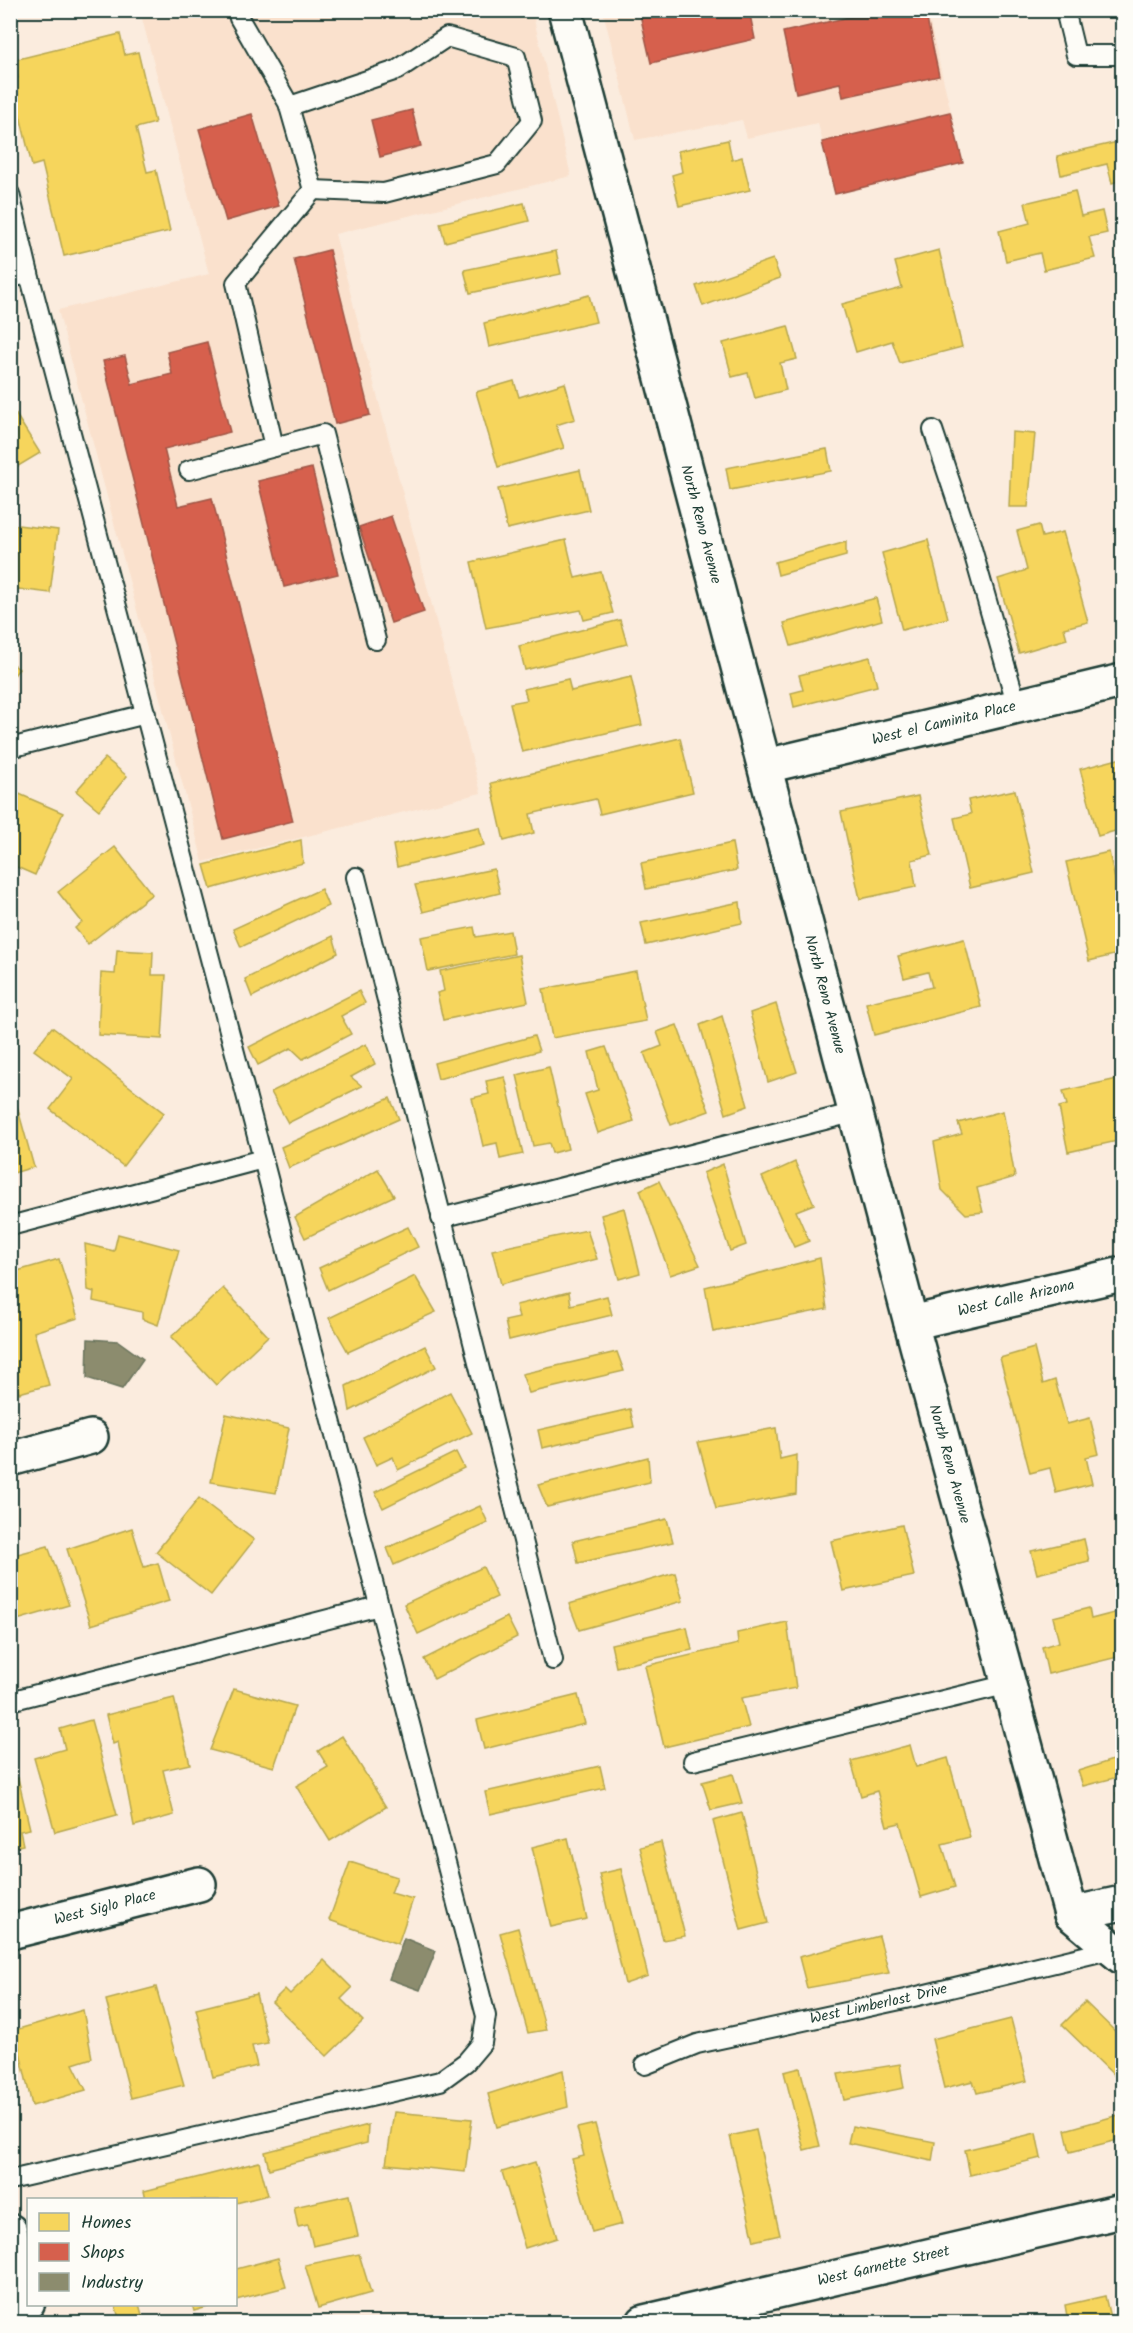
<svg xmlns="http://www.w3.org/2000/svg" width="1133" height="2333" font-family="Kalam,sans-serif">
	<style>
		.built { fill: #fae1cd }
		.homes { fill: #f6d55c; stroke: #b6a750; stroke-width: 1.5 }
		.shops { fill: #d6604d; stroke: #9f5646; stroke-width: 1.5 }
		.industry { fill: #8c8c6e; stroke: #6b745d; stroke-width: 1.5 }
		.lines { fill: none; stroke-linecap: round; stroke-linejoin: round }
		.service-casing { stroke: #1f3d34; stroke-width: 22 }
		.minor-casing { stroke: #1f3d34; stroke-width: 38 }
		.service { stroke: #fdfcf7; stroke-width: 18 }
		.minor { stroke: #fdfcf7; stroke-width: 33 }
		.labels { text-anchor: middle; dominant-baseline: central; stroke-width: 6; stroke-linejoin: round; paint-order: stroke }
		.street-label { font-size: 15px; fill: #1f3d34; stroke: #fdfcf7 }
	</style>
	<rect width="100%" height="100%" fill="#fbecde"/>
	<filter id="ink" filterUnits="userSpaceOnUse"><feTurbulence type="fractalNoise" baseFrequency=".0167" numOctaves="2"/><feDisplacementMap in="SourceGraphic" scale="12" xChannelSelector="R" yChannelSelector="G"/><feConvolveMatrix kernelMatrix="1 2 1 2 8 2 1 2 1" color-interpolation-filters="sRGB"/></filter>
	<g filter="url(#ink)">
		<g class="built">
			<path d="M140 11H532L571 176 335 234 481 793 203 862 58 310 209 274Z"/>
			<path d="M603 11H927L963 163 835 194 818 123 747 138 742 120 635 140Z"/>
		</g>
		<g class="homes">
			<path d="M120 34 125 55 138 52 155 123 136 128 147 172 156 170 170 231 64 256 42 163 32 166 11 78H18L14 60Z"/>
			<path d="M728 140 732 160 742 157 750 190 679 206 672 175 682 172 678 151Z"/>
			<path d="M1122 141V180L1112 183 1107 164 1061 175 1057 156Z"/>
			<path d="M1075 191 1081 216 1102 211 1107 233 1089 237 1095 258 1044 270 1040 253 1006 261 999 231 1030 223 1025 203Z"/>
			<path d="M524 203 529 221 445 242 440 223Z"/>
			<path d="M939 250 962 347 900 363 892 341 856 352 842 304 902 288 895 262Z"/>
			<path d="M556 251 561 274 470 293 464 270Z"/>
			<path d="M773 259 780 278 703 306 696 286Z"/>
			<path d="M589 295 596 322 489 347 484 323Z"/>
			<path d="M788 326 797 359 780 363 786 390 755 398 748 373 732 377 723 343Z"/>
			<path d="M514 381 519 397 565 383 575 419 556 425 564 448 498 467 476 392Z"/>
			<path d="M10 405 40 453 10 471Z"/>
			<path d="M1012 432 1035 434 1028 507H1009Z"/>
			<path d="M827 449 831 471 730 490 726 468Z"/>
			<path d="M580 470 589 510 507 529 498 489Z"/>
			<path d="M10 524 58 530 50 593 10 588Z"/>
			<path d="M1039 525 1042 537 1063 532 1088 622 1064 628 1067 639 1019 653 998 579 1027 570 1017 531Z"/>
			<path d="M566 540 575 578 601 572 613 613 584 620 581 610 486 628 471 562Z"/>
			<path d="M928 540 948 618 902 630 882 553Z"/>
			<path d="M846 542V556L778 575 775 562Z"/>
			<path d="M876 598 882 620 791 646 784 623Z"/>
			<path d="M620 620 627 644 525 670 519 646Z"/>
			<path d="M870 657 877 686 794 707 791 693 803 690 799 675Z"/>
			<path d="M10 662 19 669 10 680Z"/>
			<path d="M631 677 642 725 522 752 510 703 527 700 524 689 568 679 571 691Z"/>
			<path d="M680 738 693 792 600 814 596 799 530 814 534 833 504 841 491 783Z"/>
			<path d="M105 758 127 776 99 810 76 791Z"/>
			<path d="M1122 758V829L1098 836 1080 769Z"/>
			<path d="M10 790 63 813 35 875 12 865 11 910Z"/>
			<path d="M1015 790 1034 873 970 888 954 818 971 814 968 800Z"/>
			<path d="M918 796 932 855 912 860 916 887 860 899 841 812Z"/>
			<path d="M479 827 484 845 397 867 393 845Z"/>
			<path d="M301 840 303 863 211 889 204 865Z"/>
			<path d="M732 843 737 870 646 889 641 863Z"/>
			<path d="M115 847 152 894 88 944 75 928 82 922 58 892Z"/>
			<path d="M1109 852 1122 911V953L1089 961 1066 862Z"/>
			<path d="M494 869 500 893 423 912 415 885Z"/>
			<path d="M321 889 328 906 241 947 233 929Z"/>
			<path d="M740 902 742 923 646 945 641 923Z"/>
			<path d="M474 927 476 937 510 931 514 954 428 971 421 937Z"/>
			<path d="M333 936 338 953 252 997 245 979Z"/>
			<path d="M964 939 981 1007 874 1035 866 1003 932 987 928 972 904 978 898 956Z"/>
			<path d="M117 950 153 952 152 975H166L162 1039 98 1035 101 973 115 974Z"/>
			<path d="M519 955 528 1002 443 1020 437 993 444 991 440 971Z"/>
			<path d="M636 971 646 1021 552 1038 543 989Z"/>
			<path d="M359 991 365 1003 341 1016 351 1034 303 1059 291 1048 258 1065 249 1047Z"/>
			<path d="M776 1004 797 1072 768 1082 750 1013Z"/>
			<path d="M722 1016 748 1106 726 1114 700 1025Z"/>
			<path d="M677 1025 709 1111 671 1125 644 1053 662 1046 657 1032Z"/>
			<path d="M52 1027 164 1113 123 1166 50 1109 73 1079 34 1050Z"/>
			<path d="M534 1036 539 1051 438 1079 434 1063Z"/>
			<path d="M366 1044 375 1064 351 1077 362 1086 288 1123 271 1092Z"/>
			<path d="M606 1047 634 1121 598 1133 585 1094 598 1090 589 1052Z"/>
			<path d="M549 1067 568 1149 552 1153 549 1143 533 1146 517 1075Z"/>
			<path d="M505 1077 523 1154 500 1159 497 1143 483 1146 472 1098 489 1094 486 1081Z"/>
			<path d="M1122 1078V1140L1068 1152 1059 1107 1067 1105 1063 1091Z"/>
			<path d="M10 1081 34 1167 10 1174Z"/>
			<path d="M390 1098 399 1119 289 1168 281 1147Z"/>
			<path d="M1003 1111 1015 1177 977 1188 983 1212 966 1214 942 1190 934 1142 962 1134 958 1123Z"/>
			<path d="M795 1162 814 1204 796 1211 809 1241 794 1247 762 1177Z"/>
			<path d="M723 1164 746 1245 730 1251 703 1173Z"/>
			<path d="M378 1169 394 1196 305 1238 295 1217Z"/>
			<path d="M659 1181 700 1265 670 1275 640 1190Z"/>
			<path d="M624 1208 640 1273 619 1279 601 1215Z"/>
			<path d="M408 1227 418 1247 328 1290 319 1268Z"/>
			<path d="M587 1230 597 1259 501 1284 492 1250Z"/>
			<path d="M118 1234 179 1250 158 1325 142 1319V1312L93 1301 94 1292 88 1290 85 1244 114 1251Z"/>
			<path d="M820 1258 827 1309 713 1332 705 1287Z"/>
			<path d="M59 1259 78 1318 34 1332 49 1385 19 1393 10 1363V1300L14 1299 10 1273Z"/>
			<path d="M415 1276 436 1312 348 1352 329 1318Z"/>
			<path d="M223 1288 268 1336 216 1385 171 1337Z"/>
			<path d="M569 1292 571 1305 607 1296 612 1315 509 1340 505 1321 519 1318 516 1305Z"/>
			<path d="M425 1346 436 1367 350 1411 346 1386Z"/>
			<path d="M1034 1348 1043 1384 1055 1380 1067 1424 1090 1418 1099 1454 1086 1457 1092 1484 1056 1493 1050 1468 1030 1473 1000 1358Z"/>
			<path d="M617 1352 624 1371 529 1393 522 1374Z"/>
			<path d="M450 1392 472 1433 398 1470 393 1457 376 1465 363 1437Z"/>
			<path d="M630 1409 634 1427 542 1448 538 1430Z"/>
			<path d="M226 1414 289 1428 276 1493 211 1482Z"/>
			<path d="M776 1428 780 1459 797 1455 796 1494 716 1509 698 1442Z"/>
			<path d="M456 1452 464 1468 383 1508 375 1492Z"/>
			<path d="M648 1457 650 1482 547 1507 538 1485Z"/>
			<path d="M199 1498 254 1540 211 1595 156 1552Z"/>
			<path d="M480 1506 488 1523 394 1565 387 1548Z"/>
			<path d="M667 1519 673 1542 578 1563 573 1541Z"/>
			<path d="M902 1525 914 1576 843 1591 831 1541Z"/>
			<path d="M132 1528 144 1567 158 1563 169 1601 91 1625 67 1549Z"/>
			<path d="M1084 1539 1089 1561 1037 1574 1031 1551Z"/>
			<path d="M48 1546 69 1605 10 1622V1556Z"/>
			<path d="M483 1567 497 1597 418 1634 404 1604Z"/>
			<path d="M675 1573 683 1601 579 1630 569 1604Z"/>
			<path d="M1089 1608 1091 1619 1118 1612 1122 1632V1656L1048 1674 1042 1647 1059 1642 1053 1617Z"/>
			<path d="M507 1617 517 1637 434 1679 424 1659Z"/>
			<path d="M787 1622 796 1688 741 1698 749 1727 664 1747 645 1666 738 1644 737 1633Z"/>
			<path d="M687 1627 692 1650 616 1667 611 1644Z"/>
			<path d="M234 1689 295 1706 274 1767 210 1750Z"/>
			<path d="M578 1695 585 1724 484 1749 477 1720Z"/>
			<path d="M174 1698 190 1764 163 1770 174 1815 134 1826 118 1742 113 1744 106 1715Z"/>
			<path d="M91 1720 117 1815 55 1832 34 1758 65 1749 60 1729Z"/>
			<path d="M342 1736 386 1807 330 1841 296 1786 328 1767 318 1751Z"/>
			<path d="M910 1745 916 1767 948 1758 970 1837 942 1844 955 1887 921 1897 900 1823 887 1826 877 1791 861 1796 851 1761Z"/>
			<path d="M1122 1757V1776L1083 1786 1078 1771Z"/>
			<path d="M600 1766 605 1788 490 1814 485 1792Z"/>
			<path d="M733 1774 742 1803 711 1810 702 1782Z"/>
			<path d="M18 1778 30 1829 20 1831 23 1845 10 1848V1780Z"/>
			<path d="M1122 1791V1816L1120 1817 1116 1793Z"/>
			<path d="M742 1813 768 1923 741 1930 713 1821Z"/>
			<path d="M568 1838 587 1919 551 1927 532 1847Z"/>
			<path d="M661 1842 685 1936 663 1940 640 1847Z"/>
			<path d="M350 1862 397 1877 391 1893 413 1899 398 1944 329 1920Z"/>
			<path d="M621 1869 648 1976 625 1984 599 1874Z"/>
			<path d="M518 1928 546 2030 528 2033 500 1933Z"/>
			<path d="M879 1936 889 1973 807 1988 799 1957Z"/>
			<path d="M324 1960 352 1988 341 1999 363 2021 327 2056 272 2002 285 1989 290 1994Z"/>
			<path d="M156 1987 184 2085 131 2098 106 2000Z"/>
			<path d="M256 1994 268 2043 252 2046 257 2066 213 2077 196 2009Z"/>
			<path d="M1085 2002 1122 2038V2083L1062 2025Z"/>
			<path d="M83 2010 92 2058 73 2064 86 2090 32 2106 15 2030Z"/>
			<path d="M1011 2019 1027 2081 977 2093 973 2081 944 2088 932 2039Z"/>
			<path d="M900 2064 904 2088 844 2100 838 2074Z"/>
			<path d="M800 2068 820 2146 804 2150 784 2072Z"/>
			<path d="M563 2070 568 2107 497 2127 488 2094Z"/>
			<path d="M394 2112 472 2119 465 2172 386 2164Z"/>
			<path d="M1122 2114V2139L1070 2152 1065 2130Z"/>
			<path d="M595 2124 622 2224 592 2232 572 2159 584 2156 577 2128Z"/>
			<path d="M368 2125 367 2143 269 2169 265 2152Z"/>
			<path d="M852 2126 935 2142 932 2161 848 2143Z"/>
			<path d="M756 2130 780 2235 754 2241 730 2136Z"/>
			<path d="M1036 2133 1041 2158 970 2175 965 2150Z"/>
			<path d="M259 2162 268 2195 236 2203V2200H146L144 2191Z"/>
			<path d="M535 2162 557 2238 525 2248 502 2172Z"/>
			<path d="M349 2195 358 2236 313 2246 308 2225 298 2227 294 2207Z"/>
			<path d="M359 2254 371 2293 318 2308 305 2265Z"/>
			<path d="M278 2258 286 2287 236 2300V2269Z"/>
			<path d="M1105 2296 1111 2322H1068L1065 2305Z"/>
			<path d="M115 2304H139L144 2322H120Z"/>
			<path d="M192 2304H218L194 2311Z"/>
		</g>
		<g class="shops">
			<path d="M639 10H749L755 39 651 63Z"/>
			<path d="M880 10H925L939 76 843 97 840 83 796 93 783 32Z"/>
			<path d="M412 110 421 146 380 157 371 120Z"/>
			<path d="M950 112 963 163 835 194 822 142Z"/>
			<path d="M252 114 279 206 226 221 199 129Z"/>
			<path d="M329 250 370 415 335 424 294 259Z"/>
			<path d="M207 342 230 432 164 449 178 506 212 498 293 821 223 839 103 361 125 356 132 384 172 374 167 352Z"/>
			<path d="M312 468 338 574 284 587 258 481Z"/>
			<path d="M391 516 424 612 391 623 359 527Z"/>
		</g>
		<g class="industry">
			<path d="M88 1339 118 1341 143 1359 122 1389 87 1378Z"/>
			<path d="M404 1938 436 1951 420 1990 389 1979Z"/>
		</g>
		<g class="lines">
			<defs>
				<g id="service">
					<path d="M237 10 239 18 288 103 313 190 236 283 274 447"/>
					<path d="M1065 10 1076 55H1122"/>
					<path d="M290 106 397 70 447 37 516 57 532 121 497 164 384 193 313 190"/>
					<path d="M10 194 29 274 263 1159 486 2016 482 2043 466 2062 440 2081 10 2180"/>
					<path d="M10 278 29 274"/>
					<path d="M933 430 969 538 1017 706"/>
					<path d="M189 470 323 434 376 640"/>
					<path d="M10 748 146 714"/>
					<path d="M356 877 553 1660"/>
					<path d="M441 1218 856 1112"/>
					<path d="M10 1226 263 1159"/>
					<path d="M10 1701 379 1606"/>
					<path d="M693 1761 1009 1684"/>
					<path id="s1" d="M645 2065 697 2044 905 1999 1113 1949"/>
				</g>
				<g id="minor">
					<path id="s2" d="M565 10 911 1323 1071 1914 1122 1957"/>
					<path id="s3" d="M766 766 1122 681"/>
					<path id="s4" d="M911 1323 1122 1274"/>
					<path d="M10 1459 91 1437"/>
					<path d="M1071 1914 1122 1903"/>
					<path id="s5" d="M10 1932 199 1884"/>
					<path d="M10 2231 28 2302"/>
					<path id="s6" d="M644 2322 1122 2211"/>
				</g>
			</defs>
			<use href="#service" class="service-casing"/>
			<use href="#minor" class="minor-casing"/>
			<use href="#service" class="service"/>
			<use href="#minor" class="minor"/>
		</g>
	</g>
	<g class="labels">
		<g class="street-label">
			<text stroke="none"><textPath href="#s2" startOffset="532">North Reno Avenue</textPath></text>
			<text stroke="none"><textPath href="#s3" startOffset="183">West el Caminita Place</textPath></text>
			<text stroke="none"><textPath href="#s2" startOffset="1018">North Reno Avenue</textPath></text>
			<text stroke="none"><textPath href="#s4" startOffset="108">West Calle Arizona</textPath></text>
			<text stroke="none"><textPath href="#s2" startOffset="1504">North Reno Avenue</textPath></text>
			<text stroke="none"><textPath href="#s5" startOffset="98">West Siglo Place</textPath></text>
			<text stroke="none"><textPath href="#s1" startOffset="242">West Limberlost Drive</textPath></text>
			<text stroke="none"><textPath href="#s6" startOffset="246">West Garnette Street</textPath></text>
		</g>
	</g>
	<rect width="1133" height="2333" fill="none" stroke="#fdfcf7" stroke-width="36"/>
	<rect x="18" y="18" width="1097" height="2297" fill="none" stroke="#1f3d34" stroke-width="2" filter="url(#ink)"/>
	<rect x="27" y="2198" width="210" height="108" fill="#fdfcf7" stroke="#a4b0a9" stroke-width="1.5"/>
	<rect x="39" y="2213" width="30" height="18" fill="#f6d55c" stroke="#a4b0a9" stroke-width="1.5"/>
	<text x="81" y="2228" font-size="18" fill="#1f3d34">Homes</text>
	<rect x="39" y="2243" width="30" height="18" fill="#d6604d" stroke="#a4b0a9" stroke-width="1.5"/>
	<text x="81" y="2258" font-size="18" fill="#1f3d34">Shops</text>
	<rect x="39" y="2273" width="30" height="18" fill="#8c8c6e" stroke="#a4b0a9" stroke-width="1.5"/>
	<text x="81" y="2288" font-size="18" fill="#1f3d34">Industry</text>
</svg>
